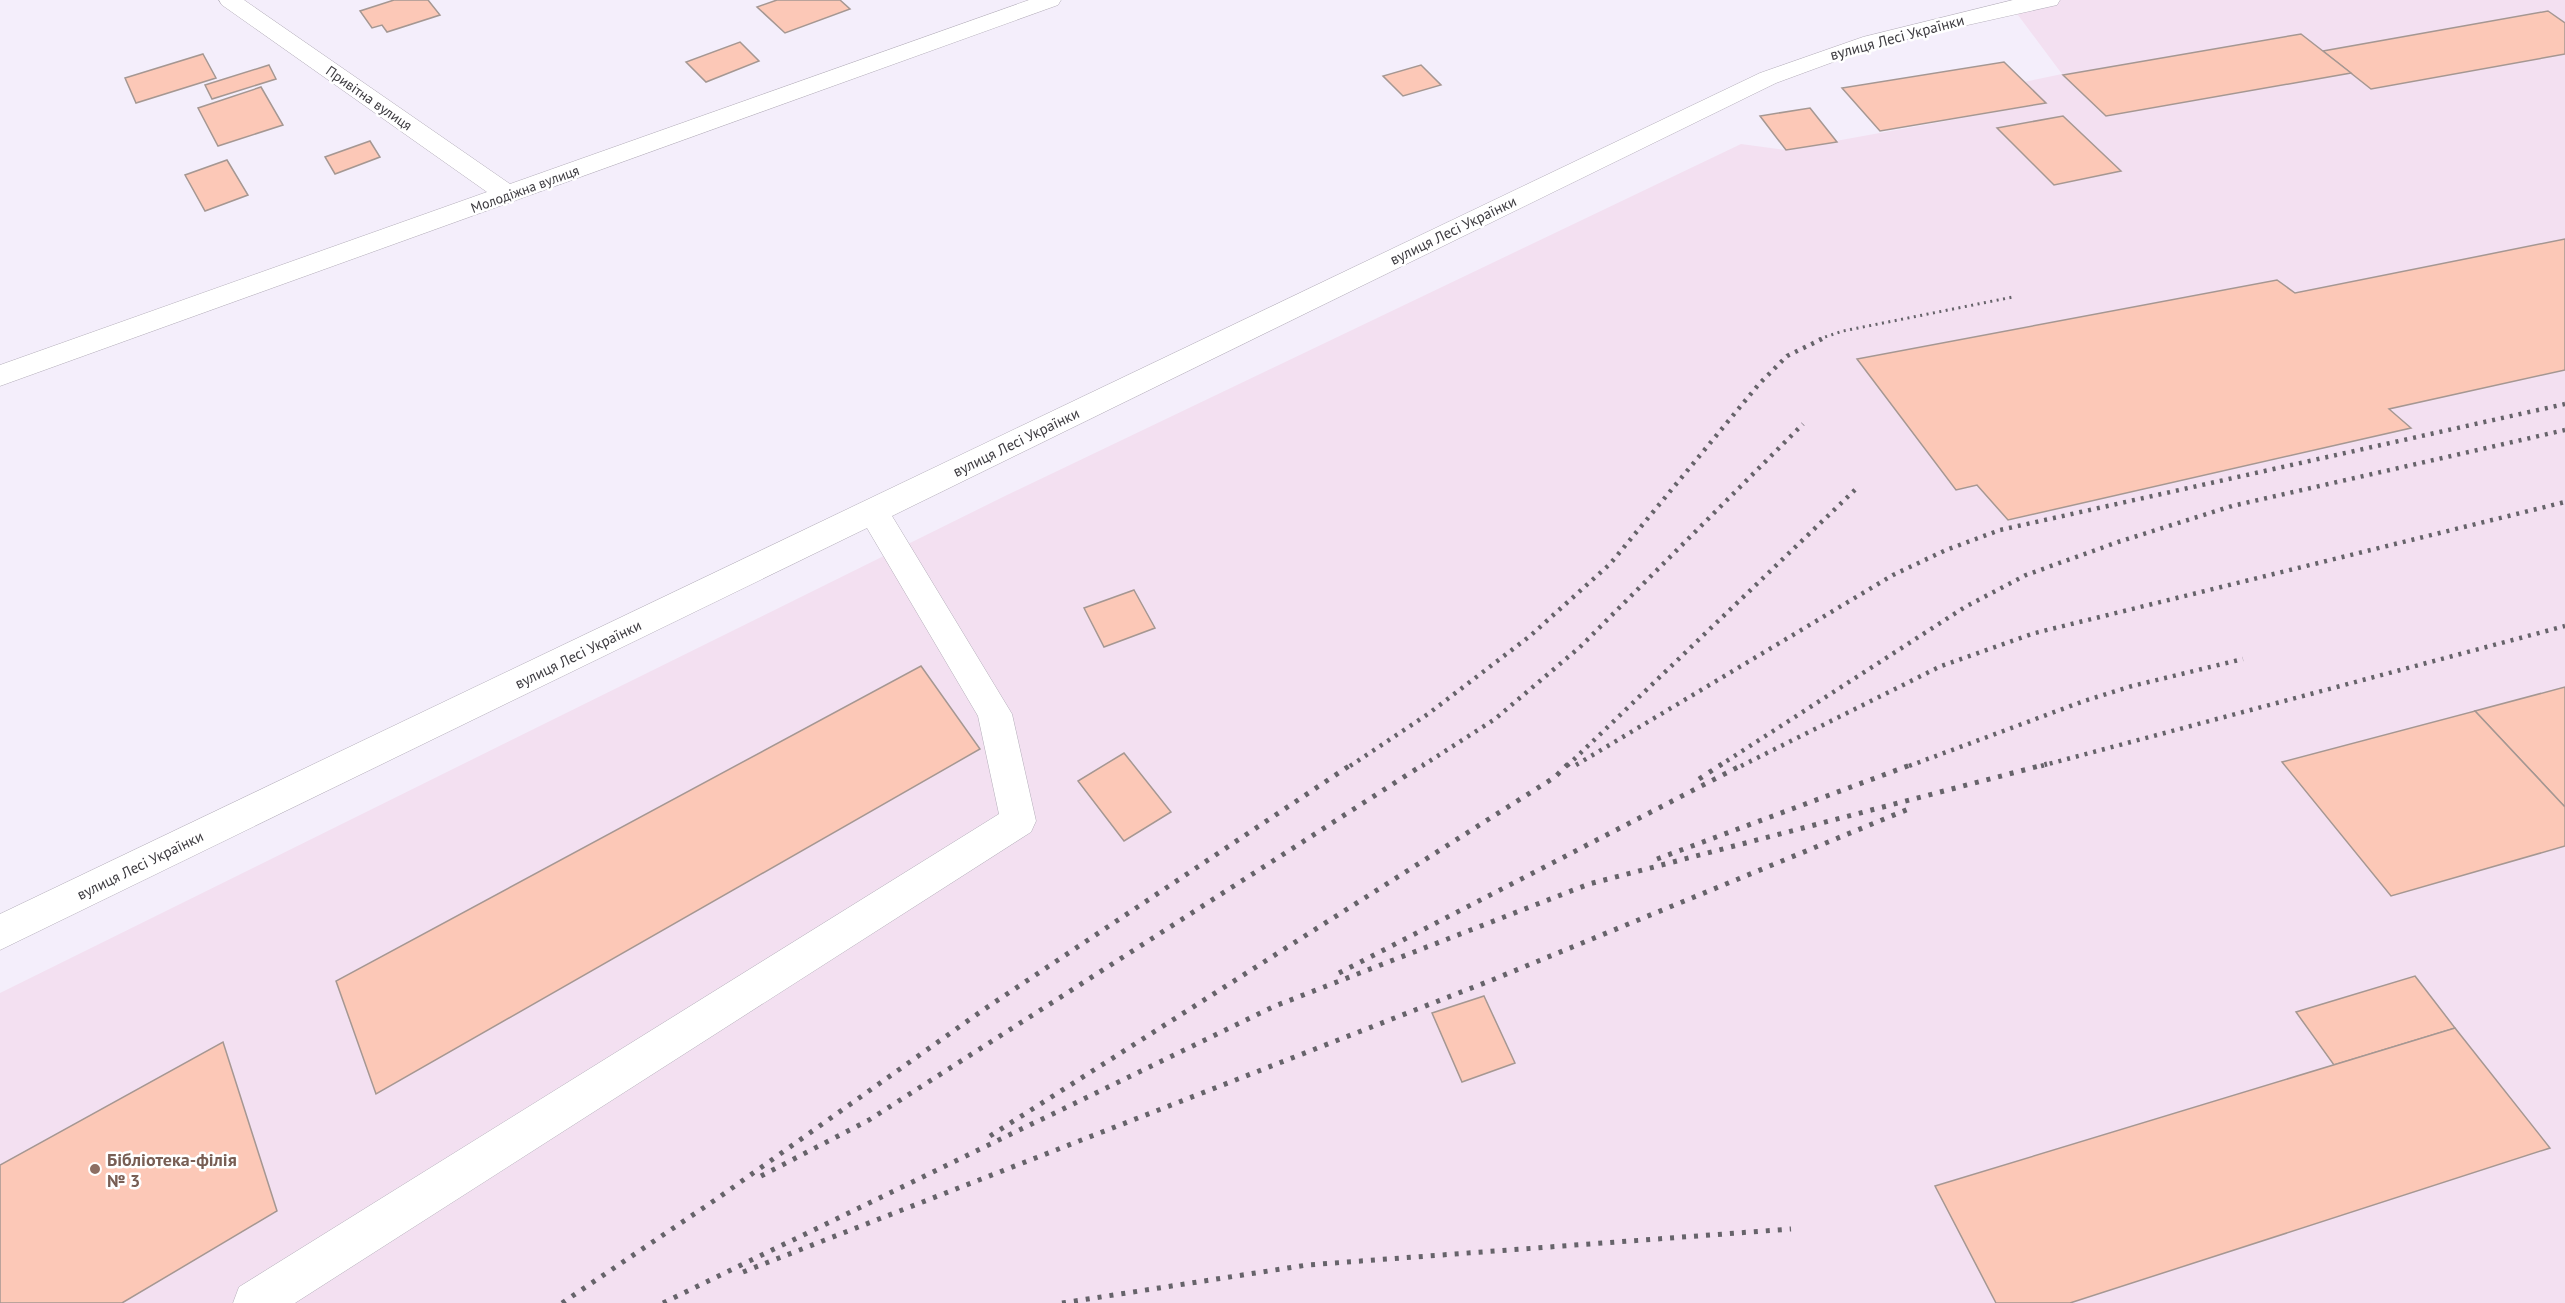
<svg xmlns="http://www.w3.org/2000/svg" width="2565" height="1303" font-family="'PT Sans',sans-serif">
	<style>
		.industrial { fill: #f3e0f1 }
		.building { fill: #fcc8b7; stroke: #a59792; stroke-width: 1.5 }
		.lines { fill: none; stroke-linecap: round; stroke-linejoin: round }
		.minor-casing { stroke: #b3adb9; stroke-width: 1 }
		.minor { fill: #fff; fill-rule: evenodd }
		.rail-far2 { stroke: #66636a; stroke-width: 3; stroke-dasharray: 2 4.5; stroke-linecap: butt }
		.rail-far1 { stroke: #66636a; stroke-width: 4.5; stroke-dasharray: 3 6; stroke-linecap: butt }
		.rail { stroke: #66636a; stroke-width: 5; stroke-dasharray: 4 8; stroke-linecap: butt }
		.education-dot { fill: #8d6e63; stroke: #fff; stroke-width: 2 }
		.labels { text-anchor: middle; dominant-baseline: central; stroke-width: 5; stroke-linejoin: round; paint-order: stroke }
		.far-street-label { font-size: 14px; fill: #3d3b40; stroke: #fff }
		.street-label { font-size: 15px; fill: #3d3b40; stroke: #fff }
		.near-education-label { font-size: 18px; font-weight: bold; fill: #785e54; stroke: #fff; text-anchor: start }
	</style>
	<rect width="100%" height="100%" fill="#f4eefb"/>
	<path class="industrial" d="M2049 0H2565V1303H0V993L1007 495 1741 144 1786 150 2045 103 2024 82 2062 74 2012 7Z"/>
	<g class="building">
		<path d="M394 0H428L440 15 387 32 382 25 372 28 360 11Z"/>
		<path d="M777 0H840L850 9 785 33 757 7Z"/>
		<path d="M2548 11 2565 23V54L2371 89 2323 51Z"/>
		<path d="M2301 34 2351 73 2106 116 2063 75Z"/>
		<path d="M740 42 759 61 706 82 686 62Z"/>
		<path d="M203 54 216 78 136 103 125 78Z"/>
		<path d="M2004 62 2046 103 1880 131 1842 88Z"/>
		<path d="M269 65 276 79 212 99 205 85Z"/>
		<path d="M1421 65 1441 85 1403 96 1383 76Z"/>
		<path d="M261 87 283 125 218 146 198 108Z"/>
		<path d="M1810 108 1837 142 1786 150 1760 116Z"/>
		<path d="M2063 116 2121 171 2054 185 1997 128Z"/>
		<path d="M370 141 380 157 335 174 325 157Z"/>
		<path d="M227 160 248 195 205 211 185 175Z"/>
		<path d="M2565 239V370L2389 409 2411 428 2008 520 1977 485 1956 490 1857 359 2277 280 2295 293Z"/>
		<path d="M1134 590 1155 628 1104 647 1084 608Z"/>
		<path d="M921 666 980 749 376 1094 336 981Z"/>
		<path d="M2565 687V807L2475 711Z"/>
		<path d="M2475 711 2565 807V846L2391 896 2282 762Z"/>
		<path d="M1124 753 1171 812 1124 841 1078 781Z"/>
		<path d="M2415 976 2455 1028 2334 1065 2296 1012Z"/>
		<path d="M1484 996 1515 1063 1462 1082 1432 1013Z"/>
		<path d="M2455 1028 2550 1148 2070 1303H1996L1935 1186Z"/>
		<path d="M223 1042 277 1211 122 1303H0V1165Z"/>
	</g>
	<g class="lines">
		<defs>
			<g id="minor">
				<path d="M219 0H244L510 184 1029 0H1061L1058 5 0 386V365L487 192 222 5Z"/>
				<path d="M2013 0H2060L2057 5 1914 37 1844 58 1776 83 892 516 1012 714 1036 821 1031 832 295 1303H233L239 1287 999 814 978 716 867 528 0 950V914L1760 73 1863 37Z"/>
			</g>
		</defs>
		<use href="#minor" class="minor-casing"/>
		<use href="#minor" class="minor"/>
		<path class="rail-far2" d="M1819 339 1843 331 2013 297"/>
		<g class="rail-far1">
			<path d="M1576 765 1893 575 1946 550 2000 530 2565 404"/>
			<path d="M1350 766 1428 714 1530 636 1610 564 1759 384 1787 356 1824 338"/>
			<path d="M1422 766 1495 719 1580 647 1803 424"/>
			<path d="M1567 766 1859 486"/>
			<path d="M1719 766 1965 607 2026 575 2118 542 2232 506 2565 430"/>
			<path d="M1741 766 1941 666 2035 633 2565 502"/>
			<path d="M1909 766 2084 701 2132 686 2243 659"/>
			<path d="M2041 766 2565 626"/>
		</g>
		<g class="rail">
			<path d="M1699 779 1722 764"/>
			<path d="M1657 859 1913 764"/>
			<path d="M1339 973 1744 764"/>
			<path d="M990 1136 1555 777 1568 764"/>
			<path d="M761 1176 869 1120 1424 764"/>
			<path d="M743 1272 1492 980 1911 808"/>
			<path d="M562 1303 718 1198 983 1010 1352 764"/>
			<path d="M663 1303 1275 1006 1589 884 2047 764"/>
			<path d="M1062 1303 1307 1265 1791 1229"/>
		</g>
	</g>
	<circle class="education-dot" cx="95" cy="1169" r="6"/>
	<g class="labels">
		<g class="far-street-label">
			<text transform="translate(369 98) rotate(35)">Привітна вулиця</text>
			<text transform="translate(525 189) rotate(-20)">Молодіжна вулиця</text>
		</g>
		<g class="street-label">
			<text transform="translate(1897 37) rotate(-15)">вулиця Лесі Українки</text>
			<text transform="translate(1453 230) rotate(-26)">вулиця Лесі Українки</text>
			<text transform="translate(1016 442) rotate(-26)">вулиця Лесі Українки</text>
			<text transform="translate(578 654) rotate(-26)">вулиця Лесі Українки</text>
			<text transform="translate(140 865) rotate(-26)">вулиця Лесі Українки</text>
		</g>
		<g class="near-education-label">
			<text x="107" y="1159">Бібліотека-філія<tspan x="107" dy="21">№ 3</tspan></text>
		</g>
	</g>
</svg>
